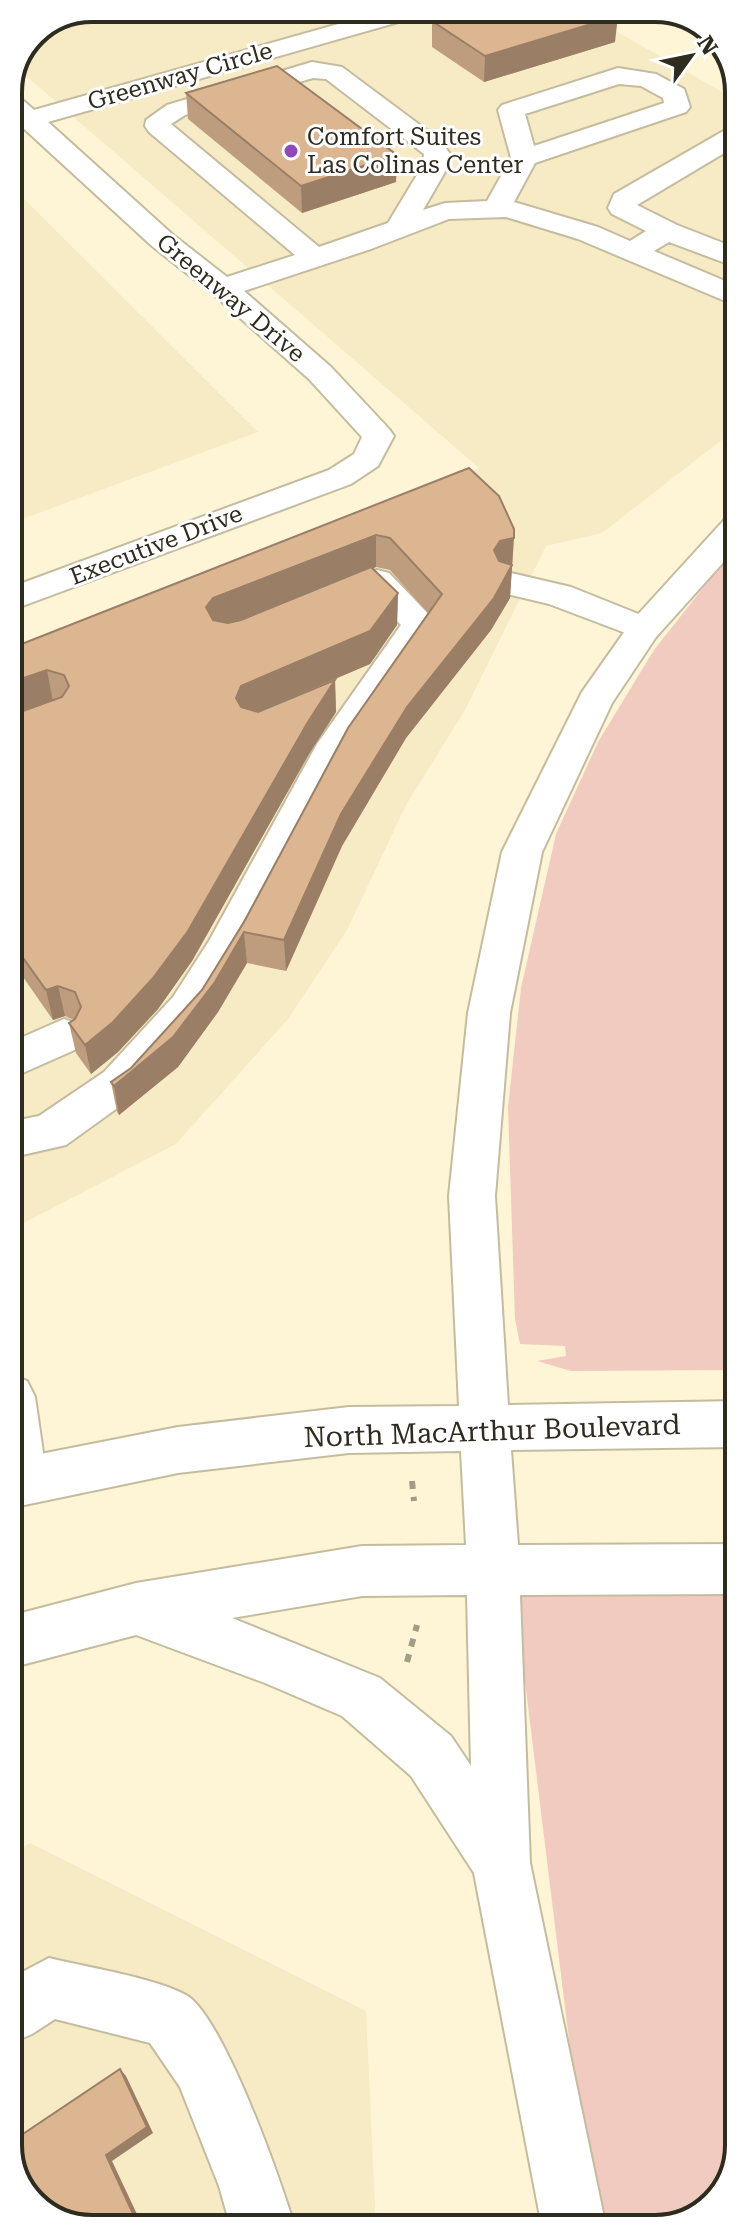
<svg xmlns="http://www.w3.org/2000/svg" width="747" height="2237" font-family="'Roboto Serif',serif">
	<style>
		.built { fill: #f6ebc5 }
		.green { fill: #f2cbc0 }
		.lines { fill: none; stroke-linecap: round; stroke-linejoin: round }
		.minor-casing { stroke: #c4bc9e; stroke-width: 4 }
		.major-casing { stroke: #c4bc9e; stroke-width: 4 }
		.path { stroke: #a29c86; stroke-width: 6; stroke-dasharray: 8 8; stroke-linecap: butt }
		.minor { fill: #fff; fill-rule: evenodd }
		.major { fill: #fff; fill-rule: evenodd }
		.wall { fill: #bd9d7d }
		.shaded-wall { fill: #9a7f66 }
		.building { fill: #dcb691; stroke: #9a7f66; stroke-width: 2 }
		.poi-dot { fill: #8f49bc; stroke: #fff; stroke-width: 3 }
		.labels { text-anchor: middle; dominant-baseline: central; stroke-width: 6; stroke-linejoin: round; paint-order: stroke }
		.far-street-label { font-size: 24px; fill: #2e2b1f; stroke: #fff }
		.far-poi-label { font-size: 24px; fill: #2e2b1f; stroke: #fff; text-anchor: start }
		.street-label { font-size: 28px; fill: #2e2b1f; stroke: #fff }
		.rim { fill: none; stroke: #2e2b1f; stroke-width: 4 }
	</style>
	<rect width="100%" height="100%" fill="#fdf5d6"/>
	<g class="built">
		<path d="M92 8H576L736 100 737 428 602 533 546 546 465 710 406 805 347 930 288 1019 176 1144 10 1230 9 655 479 468 17 68 33 32Z"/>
		<path d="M8 183 258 432 9 524Z"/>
		<path d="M30 1843 366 2011 376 2228 86 2229 11 2166 10 1854Z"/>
	</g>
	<g class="green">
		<path d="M737 551 738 1370 571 1371 537 1361 566 1356 565 1346 520 1344 515 1319 508 1107 521 988 556 834 598 742 654 650 717 570Z"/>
		<path d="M513 1584 738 1586 739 2145 721 2196 676 2226 592 2227Z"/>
	</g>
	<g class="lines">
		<defs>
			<g id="minor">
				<path d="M395 8H434L430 13 48 122 172 234 227 277 295 255 149 132 145 126 146 120 167 105 312 62 342 67 440 140 450 154 449 165 423 210 445 203 487 201 511 158 498 110 502 105 618 68 656 74 684 89 690 107 686 112 535 163 514 202 598 227 630 241 646 231 612 214 608 208 614 194 727 129 736 127V146L637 205 677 225 736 248V267L669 242 654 251 737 286V306L578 239 506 217 449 219 371 249 244 291 331 367 389 429 394 436 378 466 351 484 9 611V588L329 470 354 454 362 437 309 379 213 294 152 246 8 114V92L17 95 34 110ZM313 78 326 79 424 154 423 165 388 223 319 247 171 124 185 115ZM619 84 641 86 663 98 664 103 534 146 525 114Z"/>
				<path d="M377 570 389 573 438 624 346 758 244 951 203 1019 134 1096 66 1145 9 1158V1122L39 1116 104 1072 173 997 209 941 317 744 401 625 372 596 348 604 336 601 331 593 336 585Z"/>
				<path d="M511 573 571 587 656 621 662 629 656 637 644 640 549 604 499 592 494 584 499 576Z"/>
				<path d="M64 1019 79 1024 85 1036 79 1048 9 1079V1043Z"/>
				<path d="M10 1375 27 1381 35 1397 47 1480 40 1497 22 1503 10 1499Z"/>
				<path d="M49 1958C86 1967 155 1978 186 1995 223 2016 282 2183 295 2228H231L219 2186 180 2087 150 2043 55 2019 32 2034 11 2043V1978Z"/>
			</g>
			<path id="major" d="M737 516V547L656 637 612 703 542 852 510 1013 495 1196 508 1405 738 1401V1447L511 1450 518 1545 738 1544V1594L520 1595 530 1863 606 2227H542L474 1873 411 1776 342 1716 265 1683 136 1635 10 1668V1616L136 1583 362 1546 466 1545 461 1451 349 1453 178 1473 10 1508V1460L178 1427 349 1407 459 1406 449 1196 468 1013 502 852 582 692 632 621 725 519ZM467 1595 471 1766 451 1736 380 1678 232 1618 362 1596Z"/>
		</defs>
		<use href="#minor" class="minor-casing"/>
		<use href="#major" class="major-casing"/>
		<g class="path">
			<path d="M412 1481 414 1501"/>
			<path d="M407 1662 417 1625"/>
		</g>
		<use href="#minor" class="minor"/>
		<use href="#major" class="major"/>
	</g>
	<g class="wall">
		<path d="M432 21 615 42 484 82 432 47Z"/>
		<path d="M186 93 397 155 396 182 302 213 188 119Z"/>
		<path d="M736 158V189L730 186 735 159Z"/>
		<path d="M469 468 514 529 510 598 491 630 406 738 342 846 286 971 247 963 218 1012 178 1067 119 1115 117 1112 111 1082 131 1068 202 990 428 613 390 570 376 567 372 569 398 593 397 625 370 664 257 712 335 680 336 712 309 754 192 961 158 1009 118 1052 91 1074 76 1053 69 1023 74 1020 65 1016 53 1020 9 957V649Z"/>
	</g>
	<g class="shaded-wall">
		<path d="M618 16 615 42 484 82 485 56Z"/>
		<path d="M397 155 396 182 302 213 301 186Z"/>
		<path d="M376 535V567L216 630 206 607 213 598Z"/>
		<path d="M514 538 510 598 491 630 406 738 342 846 286 971 284 940 341 814 407 707 498 573 494 550 500 541Z"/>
		<path d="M398 593 397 625 370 664 243 718 236 698 241 686Z"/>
		<path d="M47 670 53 702 9 718V683Z"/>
		<path d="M335 680 336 712 309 754 192 961 158 1009 118 1052 91 1074 85 1045Z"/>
		<path d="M244 932 247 963 218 1012 178 1067 119 1115 114 1086 173 1037Z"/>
		<path d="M58 986 65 1016 53 1020 46 990Z"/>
		<path d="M120 2069 126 2076 153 2133 112 2161 144 2229H140L106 2155Z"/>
	</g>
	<g class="building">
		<path d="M477 8H604L618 16 485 56 432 21Z"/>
		<path d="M277 66 397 155 301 186 186 93Z"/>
		<path d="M469 468 499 496 514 529V538L500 541 494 550 499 561 512 565 494 598 407 707 341 814 284 940 244 932 215 982 173 1037 114 1086 111 1082 131 1068 202 990 244 922 348 728 442 594 390 538 376 535 213 598 206 607 213 620 228 623 241 620 371 567 398 593 370 631 241 686 236 698 241 707 258 712 335 680 308 722 188 931 153 978 113 1022 85 1045 69 1023 75 1019 81 1007 75 992 58 986 46 990 9 938V716L62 697 69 686 64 675 47 670 9 683V649Z"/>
		<path d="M120 2069 147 2127 106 2155 140 2229H86L37 2208 11 2166V2142Z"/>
	</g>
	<circle class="poi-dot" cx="291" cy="151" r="8"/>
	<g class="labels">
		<g class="far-street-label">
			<text transform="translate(180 76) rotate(-16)">Greenway Circle</text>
			<text transform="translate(231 298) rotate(40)">Greenway Drive</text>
			<text transform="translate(156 545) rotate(-21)">Executive Drive</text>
		</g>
		<g class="far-poi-label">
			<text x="307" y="137">Comfort Suites<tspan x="307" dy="28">Las Colinas Center</tspan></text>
		</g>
		<g class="street-label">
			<text transform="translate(492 1431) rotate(-2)">North MacArthur Boulevard</text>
		</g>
	</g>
	<path d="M0 0H747V2237H0ZM92 22H655A70 70 0 0 1 725 92V2145A70 70 0 0 1 655 2215H92A70 70 0 0 1 22 2145V92A70 70 0 0 1 92 22Z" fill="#fff" fill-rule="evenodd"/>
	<path class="rim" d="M92 22H655A70 70 0 0 1 725 92V2145A70 70 0 0 1 655 2215H92A70 70 0 0 1 22 2145V92A70 70 0 0 1 92 22Z"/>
	<g transform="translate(691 56) rotate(57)" stroke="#ffffff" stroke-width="6" paint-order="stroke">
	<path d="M0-6L14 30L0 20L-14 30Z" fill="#2e2b1f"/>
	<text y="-12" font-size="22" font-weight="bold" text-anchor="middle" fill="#2e2b1f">N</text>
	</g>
</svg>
